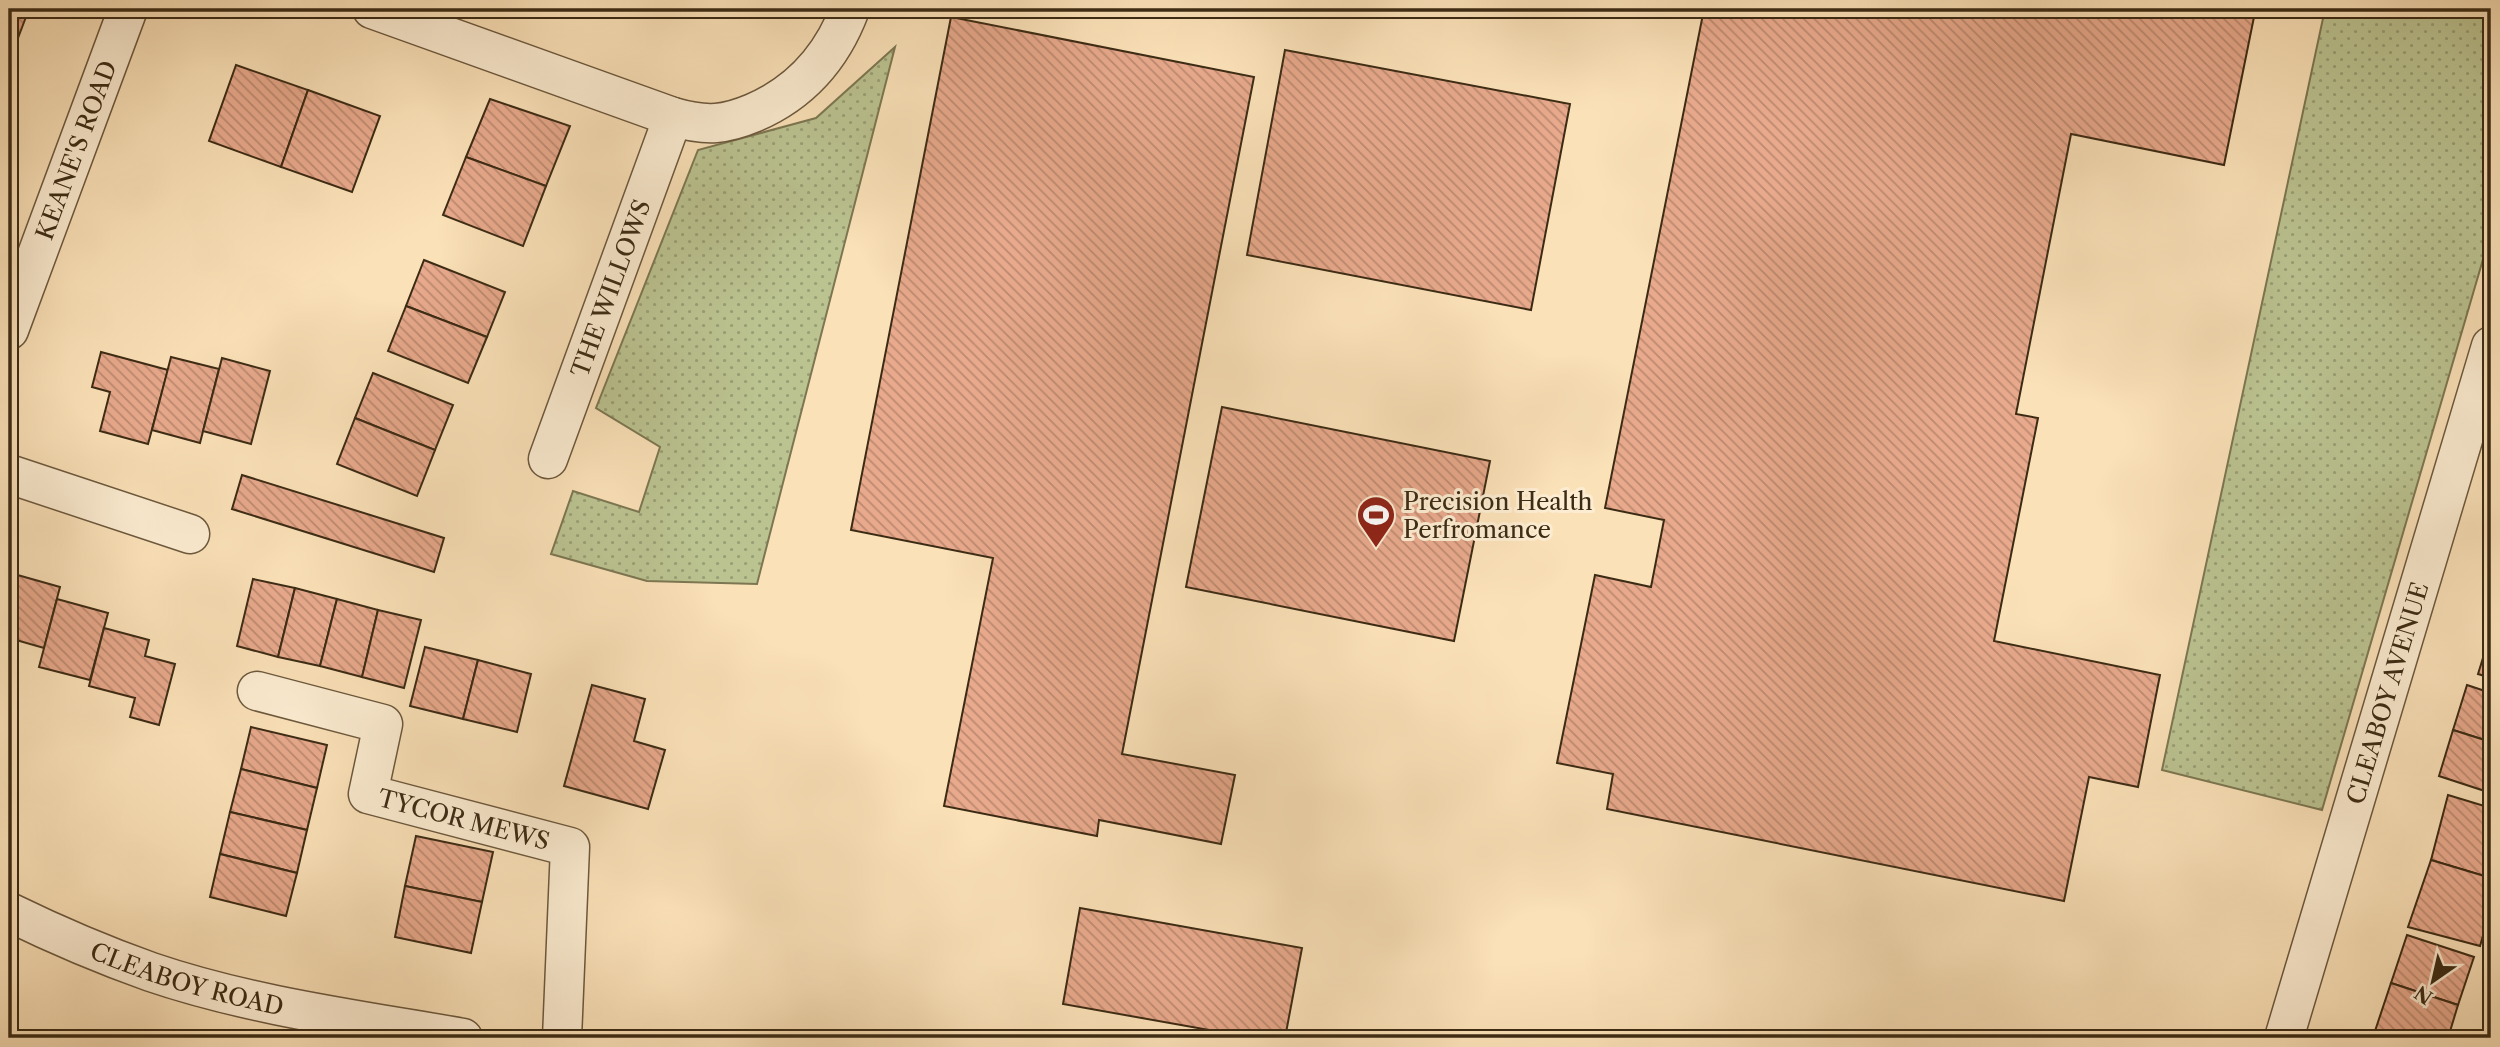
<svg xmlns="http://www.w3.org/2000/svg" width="2500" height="1047" font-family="'Libre Caslon Text',serif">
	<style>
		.grass { fill: url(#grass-dots); stroke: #7c7752; stroke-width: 2 }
		.building { fill: url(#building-back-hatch); stroke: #3c2b14; stroke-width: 2 }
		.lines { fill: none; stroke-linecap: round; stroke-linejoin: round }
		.minor-casing { stroke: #6c583d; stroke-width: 41 }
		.minor { stroke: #fcecd1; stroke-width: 38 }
		.labels { text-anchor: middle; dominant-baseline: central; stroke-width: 6; stroke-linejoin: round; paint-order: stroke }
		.street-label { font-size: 24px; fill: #3c2b14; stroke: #fcecd1 }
		.poi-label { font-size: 24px; fill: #3c2b14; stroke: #fcecd1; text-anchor: start }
	</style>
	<defs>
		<pattern id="grass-dots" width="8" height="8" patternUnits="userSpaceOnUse" patternTransform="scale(1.75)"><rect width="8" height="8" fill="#bbc391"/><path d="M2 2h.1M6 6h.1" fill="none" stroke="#999f75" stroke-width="1.8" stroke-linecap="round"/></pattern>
		<pattern id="building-back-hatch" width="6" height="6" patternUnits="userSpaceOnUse" patternTransform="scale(1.75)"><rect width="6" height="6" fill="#e8a98c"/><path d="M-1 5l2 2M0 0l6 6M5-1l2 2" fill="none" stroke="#bd8a71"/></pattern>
	</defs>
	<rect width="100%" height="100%" fill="#fbe1b8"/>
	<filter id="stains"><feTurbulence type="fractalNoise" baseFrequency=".00286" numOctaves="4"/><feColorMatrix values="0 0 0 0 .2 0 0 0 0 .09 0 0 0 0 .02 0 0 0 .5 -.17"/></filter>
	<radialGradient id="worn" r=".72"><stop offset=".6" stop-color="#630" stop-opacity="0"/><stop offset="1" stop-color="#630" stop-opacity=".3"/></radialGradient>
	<g class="grass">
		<path d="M2325 9H2491V232L2322 810 2162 770Z"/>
		<path d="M895 47 757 584 647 581 551 554 573 491 639 512 660 447 596 408 698 150 816 118Z"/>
	</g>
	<g class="building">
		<path d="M9 9H29L18 38 9 34Z"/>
		<path d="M1704 9H2248L2255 12 2224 165 2071 134 2016 414 2038 418 1994 641 2160 675 2138 787 2089 777 2064 901 1607 809 1613 774 1557 763 1595 575 1651 587 1664 520 1605 508Z"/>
		<path d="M951 17 1254 77 1122 754 1235 775 1221 844 1099 820 1097 836 944 806 993 558 851 530Z"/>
		<path d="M9 34 18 38 9 64Z"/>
		<path d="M1285 50 1570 104 1531 310 1247 255Z"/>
		<path d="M236 65 308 90 281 167 209 141Z"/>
		<path d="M308 90 380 116 352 192 281 167Z"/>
		<path d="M490 99 570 126 546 186 466 157Z"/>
		<path d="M466 157 546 186 523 246 443 215Z"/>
		<path d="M424 260 505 292 487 337 406 306Z"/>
		<path d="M406 306 487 337 468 383 388 351Z"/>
		<path d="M101 352 168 370 148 444 100 431 110 392 92 387Z"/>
		<path d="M171 357 219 369 200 443 152 430Z"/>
		<path d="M222 358 270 371 251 444 203 431Z"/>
		<path d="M373 373 453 405 435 450 355 418Z"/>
		<path d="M1222 407 1490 461 1454 641 1186 587Z"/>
		<path d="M355 418 435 450 417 496 337 464Z"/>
		<path d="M242 475 444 538 434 572 232 509Z"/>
		<path d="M14 574 60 587 44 648 9 638V582L11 583Z"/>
		<path d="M253 579 295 588 278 657 237 646Z"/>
		<path d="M295 588 337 599 320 666 278 657Z"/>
		<path d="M57 599 108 613 90 680 39 667Z"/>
		<path d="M337 599 378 610 362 677 320 666Z"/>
		<path d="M378 610 421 620 404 688 362 677Z"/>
		<path d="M104 628 149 640 145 656 175 664 159 725 130 717 135 698 89 686Z"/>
		<path d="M2491 632V678L2478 674Z"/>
		<path d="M425 647 478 660 463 719 410 706Z"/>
		<path d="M478 660 531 674 517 732 463 719Z"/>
		<path d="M592 685 645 699 634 741 665 750 648 809 564 786Z"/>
		<path d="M2467 685 2491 693V742L2453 730Z"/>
		<path d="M251 727 327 745 317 788 241 769Z"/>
		<path d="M2453 730 2491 742V793L2439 776Z"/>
		<path d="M241 769 317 788 307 830 230 812Z"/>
		<path d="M2448 795 2491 808V878L2431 860Z"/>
		<path d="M230 812 307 830 297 873 220 854Z"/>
		<path d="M416 836 493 852 482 902 405 886Z"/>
		<path d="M220 854 297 873 286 916 210 897Z"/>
		<path d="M2431 860 2491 878V908L2480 946 2408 927Z"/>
		<path d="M405 886 482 902 471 953 395 937Z"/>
		<path d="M1080 908 1302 948 1285 1038H1254L1063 1004Z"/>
		<path d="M2407 935 2474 957 2458 1005 2391 983Z"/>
		<path d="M2391 983 2458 1005 2448 1038H2387L2374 1034Z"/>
	</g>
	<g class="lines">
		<defs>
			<g id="minor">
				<path d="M372 9 673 117C687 121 701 124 716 123 729 122 741 118 753 113 800 93 832 57 850 9"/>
				<path id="s1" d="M9 330 128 9"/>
				<path id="s2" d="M548 459 673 117"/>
				<path d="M9 474 190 534"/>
				<path id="s3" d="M257 691 383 724 368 794 570 847 562 1038"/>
				<path id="s4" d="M9 912C54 934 103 955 151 972 251 1006 360 1020 463 1038"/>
				<path id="s5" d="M2284 1038 2491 346"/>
			</g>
		</defs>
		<use href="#minor" class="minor-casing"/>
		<use href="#minor" class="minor"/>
	</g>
	<defs>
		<symbol id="stadium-pin" viewBox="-11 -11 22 30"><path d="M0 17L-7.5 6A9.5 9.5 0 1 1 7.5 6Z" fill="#8f2418" stroke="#fcecd1"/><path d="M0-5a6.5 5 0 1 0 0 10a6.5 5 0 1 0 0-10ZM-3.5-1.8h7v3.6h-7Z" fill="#fff"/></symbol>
	</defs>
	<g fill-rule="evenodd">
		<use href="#stadium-pin" x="1354" y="493" width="44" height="60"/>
	</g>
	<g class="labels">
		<g class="street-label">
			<text stroke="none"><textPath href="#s1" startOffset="192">KEANE'S ROAD</textPath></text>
			<text stroke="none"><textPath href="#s2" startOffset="182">THE WILLOWS</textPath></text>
			<text stroke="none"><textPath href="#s5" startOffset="360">CLEABOY AVENUE</textPath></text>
			<text stroke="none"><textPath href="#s3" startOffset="301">TYCOR MEWS</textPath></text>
			<text stroke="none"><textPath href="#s4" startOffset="191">CLEABOY ROAD</textPath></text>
		</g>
		<g class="poi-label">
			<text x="1403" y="501">Precision Health<tspan x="1403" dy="28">Perfromance</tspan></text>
		</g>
	</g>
	<rect width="2500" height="1047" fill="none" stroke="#fbe1b8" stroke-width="35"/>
	<rect x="10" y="10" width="2479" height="1026" fill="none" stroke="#3c2b14" stroke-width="3.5"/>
	<rect x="18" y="18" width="2465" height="1012" fill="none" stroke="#3c2b14" stroke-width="2"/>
	<g transform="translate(2433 981) rotate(214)" stroke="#fcecd1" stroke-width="5" paint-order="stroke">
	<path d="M0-5L12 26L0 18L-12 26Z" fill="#3c2b14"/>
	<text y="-10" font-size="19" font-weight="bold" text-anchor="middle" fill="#3c2b14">N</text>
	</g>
	<rect width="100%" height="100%" filter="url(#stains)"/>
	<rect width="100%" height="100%" fill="url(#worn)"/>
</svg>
